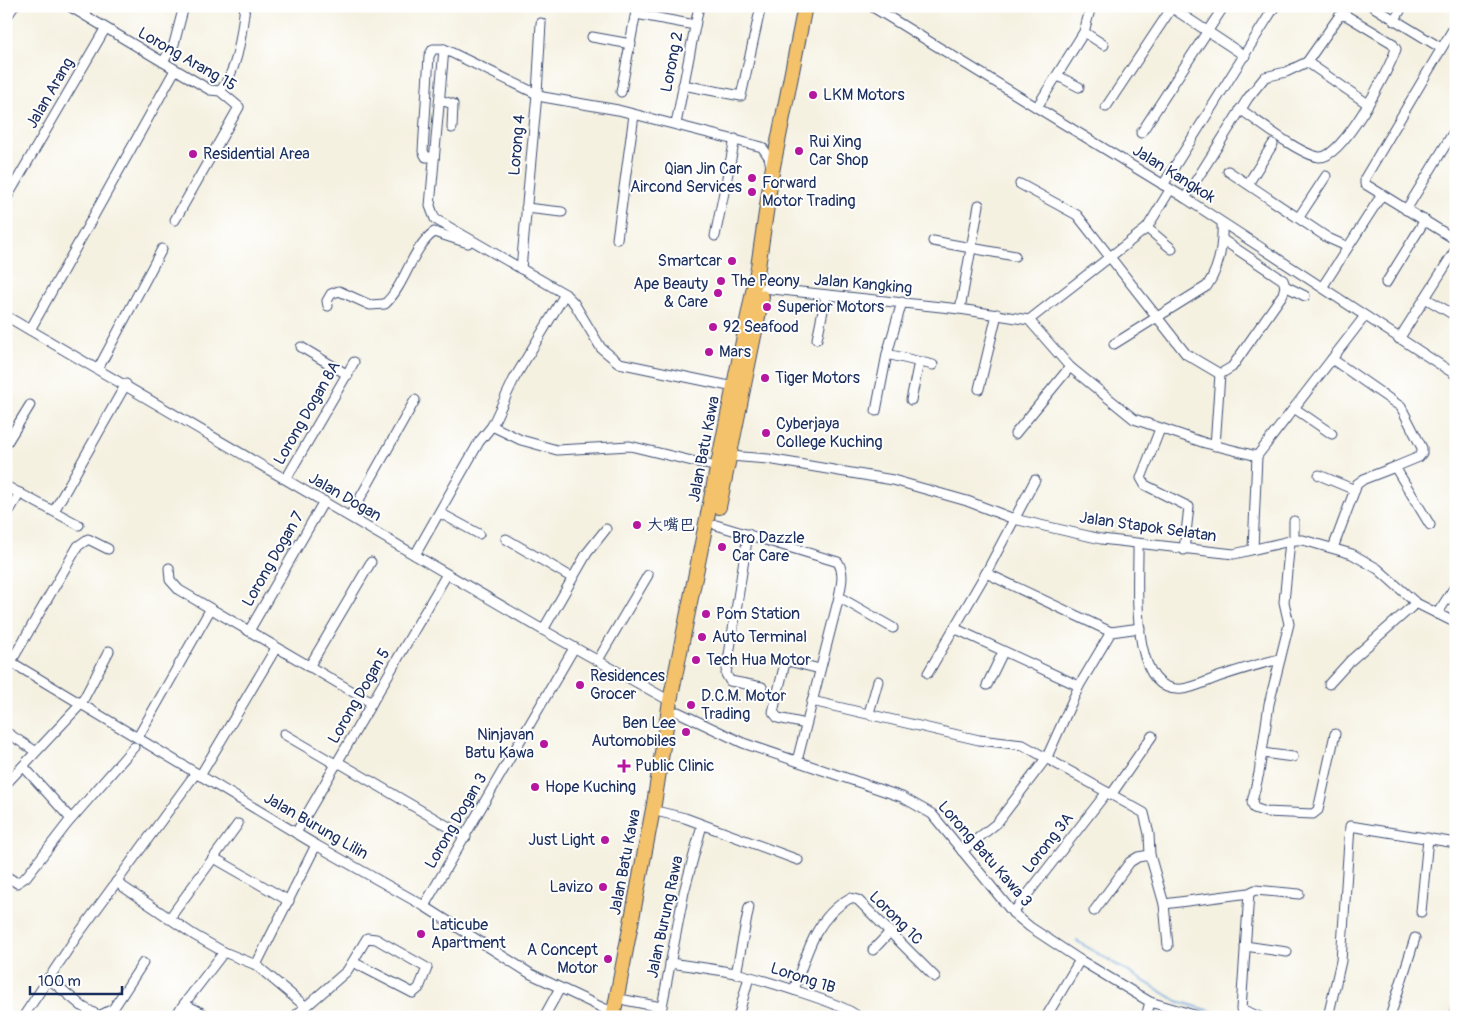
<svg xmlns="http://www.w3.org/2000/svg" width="1462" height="1023" font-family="Pangolin,'LXGW WenKai TC',sans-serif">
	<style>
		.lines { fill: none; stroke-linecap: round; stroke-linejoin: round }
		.stream { stroke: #68a6da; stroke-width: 2 }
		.minor-casing { stroke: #3c4c72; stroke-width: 11 }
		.highway-casing { stroke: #3c4c72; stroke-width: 16 }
		.minor { stroke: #fff; stroke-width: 9 }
		.highway { stroke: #f3c26a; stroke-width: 14 }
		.poi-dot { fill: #b5179e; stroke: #fff; stroke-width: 2 }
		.labels { text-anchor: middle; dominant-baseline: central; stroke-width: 4; stroke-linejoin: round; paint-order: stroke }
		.street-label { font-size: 16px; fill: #1b2f5e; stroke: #fff }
		.poi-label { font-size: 16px; fill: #1b2f5e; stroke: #fff; text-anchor: start }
	</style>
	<rect width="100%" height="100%" fill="#fff"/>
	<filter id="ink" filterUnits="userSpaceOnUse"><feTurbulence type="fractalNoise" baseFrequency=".02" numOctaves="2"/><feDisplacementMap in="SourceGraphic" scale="10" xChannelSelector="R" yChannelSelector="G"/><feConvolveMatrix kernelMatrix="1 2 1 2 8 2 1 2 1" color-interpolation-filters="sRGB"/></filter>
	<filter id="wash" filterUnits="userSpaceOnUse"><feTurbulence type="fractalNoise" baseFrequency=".0096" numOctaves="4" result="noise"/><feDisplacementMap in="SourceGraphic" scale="20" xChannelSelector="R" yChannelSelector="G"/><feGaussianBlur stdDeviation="1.12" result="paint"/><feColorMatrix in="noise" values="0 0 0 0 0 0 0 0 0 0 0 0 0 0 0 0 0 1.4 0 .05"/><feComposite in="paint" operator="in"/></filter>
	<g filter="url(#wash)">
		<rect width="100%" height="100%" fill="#f5f1e1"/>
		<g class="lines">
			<path class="stream" d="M1077 941 1177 1001 1231 1017"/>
		</g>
	</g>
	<g filter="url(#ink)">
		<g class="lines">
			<defs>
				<g id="minor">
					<path d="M69 6 210 90 220 91 239 107 175 220"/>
					<path d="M871 6 1185 198 1456 375"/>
					<path d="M1169 6 1245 56"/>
					<path d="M1372 6 1441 48"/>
					<path d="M636 14 695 25"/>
					<path d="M6 18 14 6"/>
					<path d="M1394 21 1403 6"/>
					<path d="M1456 24 1365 178V184L1456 240"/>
					<path d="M1084 32 1104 45"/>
					<path d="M592 37 631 44"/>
					<path d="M163 62 174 44 184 6"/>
					<path d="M1307 62 1368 104"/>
					<path d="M1058 76 1079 87"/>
					<path d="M683 85 741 96 761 6"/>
					<path d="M220 91C239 68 241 35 245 6"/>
					<path d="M621 92 637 6"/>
					<path d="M440 100 453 104 452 128"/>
					<path d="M1037 107 1084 32 1091 6"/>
					<path d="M1106 107 1173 6"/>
					<path d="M676 124 699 6"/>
					<path d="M1141 133 1224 6"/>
					<path d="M434 157H426L423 151 429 56 433 49H444"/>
					<path d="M1228 171 1328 238 1346 246"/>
					<path d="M1020 184 1077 215 1186 354 1220 374"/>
					<path d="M1248 184 1273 144"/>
					<path d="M1163 185 1275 6"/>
					<path d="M1185 198 1248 98 1265 77 1286 72 1307 62 1340 15 1347 16 1392 43 1396 49C1389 70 1342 160 1319 157 1299 154 1259 122 1240 109"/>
					<path d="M6 199 105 29"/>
					<path d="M526 208 562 212"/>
					<path d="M1406 210 1456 128"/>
					<path d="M1299 217 1326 176"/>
					<path d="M1147 228 1172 249"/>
					<path d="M715 236 735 139"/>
					<path d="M617 239 634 115"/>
					<path d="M933 241 1015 256"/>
					<path d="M521 269 537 94 541 23"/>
					<path d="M1386 283 1425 220"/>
					<path d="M1285 286 1305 296"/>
					<path d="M1323 286 1381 196"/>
					<path d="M763 288 960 309 1029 320 1070 367 1134 419 1205 443 1257 456"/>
					<path d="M565 294 574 303 601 348 619 363 734 387"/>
					<path d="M1425 298 1456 316"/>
					<path d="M328 306 327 301 331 294 339 291 370 305 385 304C406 284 411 249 434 232L468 243"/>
					<path d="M960 309 979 205"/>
					<path d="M6 316 543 630 670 701"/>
					<path d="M1029 320 1147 228 1170 190"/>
					<path d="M30 330 175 70"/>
					<path d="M817 339 826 296"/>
					<path d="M1399 339 1456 249"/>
					<path d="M1114 344 1207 286C1220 267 1223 246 1222 223"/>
					<path d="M301 347 348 375"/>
					<path d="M887 354 933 365"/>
					<path d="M1332 359 1401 407 1422 448V453L1419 457 1395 467"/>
					<path d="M98 369 162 249"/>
					<path d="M1220 374 1232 367 1283 294 1285 286 1283 280 1223 240"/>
					<path d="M979 389 997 314"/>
					<path d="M911 400 919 362"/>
					<path d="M1294 408 1332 434"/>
					<path d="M876 411 887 354 902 302"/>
					<path d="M492 426 514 379 565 294 435 219 430 206 444 49 543 97 618 110 762 147 769 157 771 167"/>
					<path d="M1160 429 1141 478 1145 485 1189 507 1184 550"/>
					<path d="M1015 434 1070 367"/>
					<path d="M6 444 30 405"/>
					<path d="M1215 446 1220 374"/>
					<path d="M730 456 768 459 893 480 967 501 1014 519 1101 539 1234 554 1294 540H1303L1352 554 1378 569 1416 603 1456 623"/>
					<path d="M1257 456 1365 316"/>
					<path d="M1319 475 1355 490"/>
					<path d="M286 479 354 362"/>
					<path d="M6 486 79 525"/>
					<path d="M54 511 126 384"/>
					<path d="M440 513 479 534"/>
					<path d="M6 516 20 493"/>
					<path d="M350 516 415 400"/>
					<path d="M716 525 838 562C845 574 841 585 839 597L797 761"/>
					<path d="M748 534 726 674 730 681 762 687"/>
					<path d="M506 539 571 577"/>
					<path d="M1294 540V521"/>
					<path d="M1290 541 1284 602 1289 624 1269 704 1259 773 1252 802 1254 808 1266 812 1313 814 1318 810 1335 734"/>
					<path d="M1138 544C1139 578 1127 694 1182 689 1194 688 1207 681 1218 677 1239 670 1259 664 1280 659"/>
					<path d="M1333 548 1357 484 1364 479 1395 467 1430 525"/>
					<path d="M1253 549 1257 456"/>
					<path d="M415 555 479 442 492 426 521 440 557 450 630 446 717 467"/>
					<path d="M169 568 170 580 179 590 372 703"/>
					<path d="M986 573 1111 632"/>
					<path d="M839 597 893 628"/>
					<path d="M1437 614 1456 585"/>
					<path d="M954 628 1079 686"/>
					<path d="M543 630 587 553 606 529"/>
					<path d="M249 631 324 501"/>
					<path d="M6 659 316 845 424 906 531 974 605 1009 614 1011"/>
					<path d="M598 660 648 575"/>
					<path d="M11 662 78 546 88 539 108 549"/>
					<path d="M309 667 371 562"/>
					<path d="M928 673 986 573 1035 480"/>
					<path d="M1329 684 1350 661 1416 603"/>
					<path d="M987 685 1003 652"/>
					<path d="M812 701 979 740 1023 745 1144 813 1149 834 1150 855 1164 904 1168 946"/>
					<path d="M678 712 743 743 902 797 932 814 1013 913 1030 927 1080 960 1150 1002 1201 1017"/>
					<path d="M869 713 878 681"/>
					<path d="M806 724 778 718 773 712 785 663 788 661 820 669"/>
					<path d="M6 732 35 751"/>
					<path d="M284 734 337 765"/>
					<path d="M138 737 210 610"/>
					<path d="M1262 753 1293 757"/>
					<path d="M338 762 466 837"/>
					<path d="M23 766 71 819"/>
					<path d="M200 776 276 648"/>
					<path d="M6 784 81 704 109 651"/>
					<path d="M1111 795 1152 736"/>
					<path d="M660 812 685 818 798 860"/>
					<path d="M296 833 447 574"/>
					<path d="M962 851 997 823 1047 757 1079 686 1111 632 1140 628"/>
					<path d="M214 858 289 901"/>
					<path d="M6 876 17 883 26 877 67 824 134 747"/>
					<path d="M116 882 194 935 224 952 256 965 305 1006"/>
					<path d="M1249 893 1241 1009 1260 1017"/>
					<path d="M1164 904 1249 893 1255 890 1299 894"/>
					<path d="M424 906 574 648"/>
					<path d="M1094 911 1130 862 1138 857 1150 855"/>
					<path d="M1421 912 1428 838"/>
					<path d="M1013 913 1107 792"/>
					<path d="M169 919 238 824"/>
					<path d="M1245 946 1287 952"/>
					<path d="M873 950 889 933"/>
					<path d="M670 963C692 966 714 969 735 973 752 977 853 1006 858 1017"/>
					<path d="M256 965 316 845"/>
					<path d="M736 974 749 907"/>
					<path d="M48 978 83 1007 99 1016 113 1009 143 963"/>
					<path d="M794 990C806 955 815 918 850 898L858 900 935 977"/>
					<path d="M625 1000 661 1007"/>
					<path d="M184 1004 210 1017"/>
					<path d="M23 1017 77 936 196 773"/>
					<path d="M174 1017 224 952"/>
					<path d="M294 1017 347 971 367 938 376 939 427 968 419 988 413 993 353 962"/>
					<path d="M544 1017 560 988"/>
					<path d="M660 1017 684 892 702 825"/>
					<path d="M738 1017 749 977"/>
					<path d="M1046 1017 1080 960"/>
					<path d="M1146 1017 1150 1002"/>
					<path d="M1328 1017 1341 961 1350 826 1456 843"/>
					<path d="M1390 1017 1415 938"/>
					<path d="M1453 1017 1456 1008"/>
				</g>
				<g id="highway">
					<path d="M719 507 762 297"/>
					<path d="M613 1017 654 804 670 701 758 267 772 172 805 6"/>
				</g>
			</defs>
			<use href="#minor" class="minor-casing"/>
			<use href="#highway" class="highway-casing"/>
			<use href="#minor" class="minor"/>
			<use href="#highway" class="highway"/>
		</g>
	</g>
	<g class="poi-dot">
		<circle cx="813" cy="95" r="5"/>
		<circle cx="799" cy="151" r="5"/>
		<circle cx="193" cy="154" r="5"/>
		<circle cx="752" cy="178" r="5"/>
		<circle cx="752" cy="192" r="5"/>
		<circle cx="732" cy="261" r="5"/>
		<circle cx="721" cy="281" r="5"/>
		<circle cx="718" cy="293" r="5"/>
		<circle cx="767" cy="307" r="5"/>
		<circle cx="713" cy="327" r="5"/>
		<circle cx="709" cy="352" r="5"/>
		<circle cx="765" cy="378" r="5"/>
		<circle cx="766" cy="433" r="5"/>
		<circle cx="637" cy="525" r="5"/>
		<circle cx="722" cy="547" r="5"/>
		<circle cx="706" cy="614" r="5"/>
		<circle cx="702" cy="637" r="5"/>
		<circle cx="696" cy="660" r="5"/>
		<circle cx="580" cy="685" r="5"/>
		<circle cx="691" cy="705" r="5"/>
		<circle cx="686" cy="732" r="5"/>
		<circle cx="544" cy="744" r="5"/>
		<path d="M621.5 758.5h5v5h5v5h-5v5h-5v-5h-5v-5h5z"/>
		<circle cx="535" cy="787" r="5"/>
		<circle cx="605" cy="840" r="5"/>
		<circle cx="603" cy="887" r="5"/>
		<circle cx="421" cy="934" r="5"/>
		<circle cx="608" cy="959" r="5"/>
	</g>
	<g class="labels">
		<g class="street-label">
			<text transform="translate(187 59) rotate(30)">Lorong Arang 15</text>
			<text transform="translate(672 62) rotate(-79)">Lorong 2</text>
			<text transform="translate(50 93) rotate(-60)">Jalan Arang</text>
			<text transform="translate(517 145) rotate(-85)">Lorong 4</text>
			<text transform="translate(1174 174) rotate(32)">Jalan Kangkok</text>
			<text transform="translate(863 284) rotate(5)">Jalan Kangking</text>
			<text transform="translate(307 413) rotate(-60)">Lorong Dogan 8A</text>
			<text transform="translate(704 449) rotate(-79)">Jalan Batu Kawa</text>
			<text transform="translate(345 497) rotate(30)">Jalan Dogan</text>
			<text transform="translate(1148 527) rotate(8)">Jalan Stapok Selatan</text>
			<text transform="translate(273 559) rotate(-60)">Lorong Dogan 7</text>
			<text transform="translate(359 696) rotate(-60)">Lorong Dogan 5</text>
			<text transform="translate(456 821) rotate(-60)">Lorong Dogan 3</text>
			<text transform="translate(316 826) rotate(30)">Jalan Burung Lilin</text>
			<text transform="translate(1048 843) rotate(-52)">Lorong 3A</text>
			<text transform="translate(985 854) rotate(49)">Lorong Batu Kawa 3</text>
			<text transform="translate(625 862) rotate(-79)">Jalan Batu Kawa</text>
			<text transform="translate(665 917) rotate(-78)">Jalan Burung Rawa</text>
			<text transform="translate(896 918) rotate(45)">Lorong 1C</text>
			<text transform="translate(803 978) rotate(18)">Lorong 1B</text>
		</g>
		<g class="poi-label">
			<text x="823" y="95">LKM Motors</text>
			<text x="809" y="142">Rui Xing<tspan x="809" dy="18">Car Shop</tspan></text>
			<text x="203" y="154">Residential Area</text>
			<text x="742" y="169" text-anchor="end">Qian Jin Car<tspan x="742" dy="18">Aircond Services</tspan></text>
			<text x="762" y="183">Forward<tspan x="762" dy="18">Motor Trading</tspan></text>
			<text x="722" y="261" text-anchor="end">Smartcar</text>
			<text x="731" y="281">The Peony</text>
			<text x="708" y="284" text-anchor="end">Ape Beauty<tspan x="708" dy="18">&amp; Care</tspan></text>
			<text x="777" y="307">Superior Motors</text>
			<text x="723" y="327">92 Seafood</text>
			<text x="719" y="352">Mars</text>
			<text x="775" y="378">Tiger Motors</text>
			<text x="776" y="424">Cyberjaya<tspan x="776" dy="18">College Kuching</tspan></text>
			<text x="647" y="525">大嘴巴</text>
			<text x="732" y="538">Bro Dazzle<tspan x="732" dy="18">Car Care</tspan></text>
			<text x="716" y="614">Pom Station</text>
			<text x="712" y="637">Auto Terminal</text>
			<text x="706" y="660">Tech Hua Motor</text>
			<text x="590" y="676">Residences<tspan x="590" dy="18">Grocer</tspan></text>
			<text x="701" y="696">D.C.M. Motor<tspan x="701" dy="18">Trading</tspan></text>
			<text x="676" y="723" text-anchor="end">Ben Lee<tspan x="676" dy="18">Automobiles</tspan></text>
			<text x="534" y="735" text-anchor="end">Ninjavan<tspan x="534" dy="18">Batu Kawa</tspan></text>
			<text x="635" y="766">Public Clinic</text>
			<text x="545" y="787">Hope Kuching</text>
			<text x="595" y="840" text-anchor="end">Just Light</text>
			<text x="593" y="887" text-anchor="end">Lavizo</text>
			<text x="431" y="925">Laticube<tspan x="431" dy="18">Apartment</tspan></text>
			<text x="598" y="950" text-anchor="end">A Concept<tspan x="598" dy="18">Motor</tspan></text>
		</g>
	</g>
	<rect width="1462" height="1023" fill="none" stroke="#fff" stroke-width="25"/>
	<path d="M30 986v8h92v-8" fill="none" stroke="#1b2f5e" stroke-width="2.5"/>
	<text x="38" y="986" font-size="15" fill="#1b2f5e" stroke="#ffffff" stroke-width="4" paint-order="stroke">100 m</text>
</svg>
